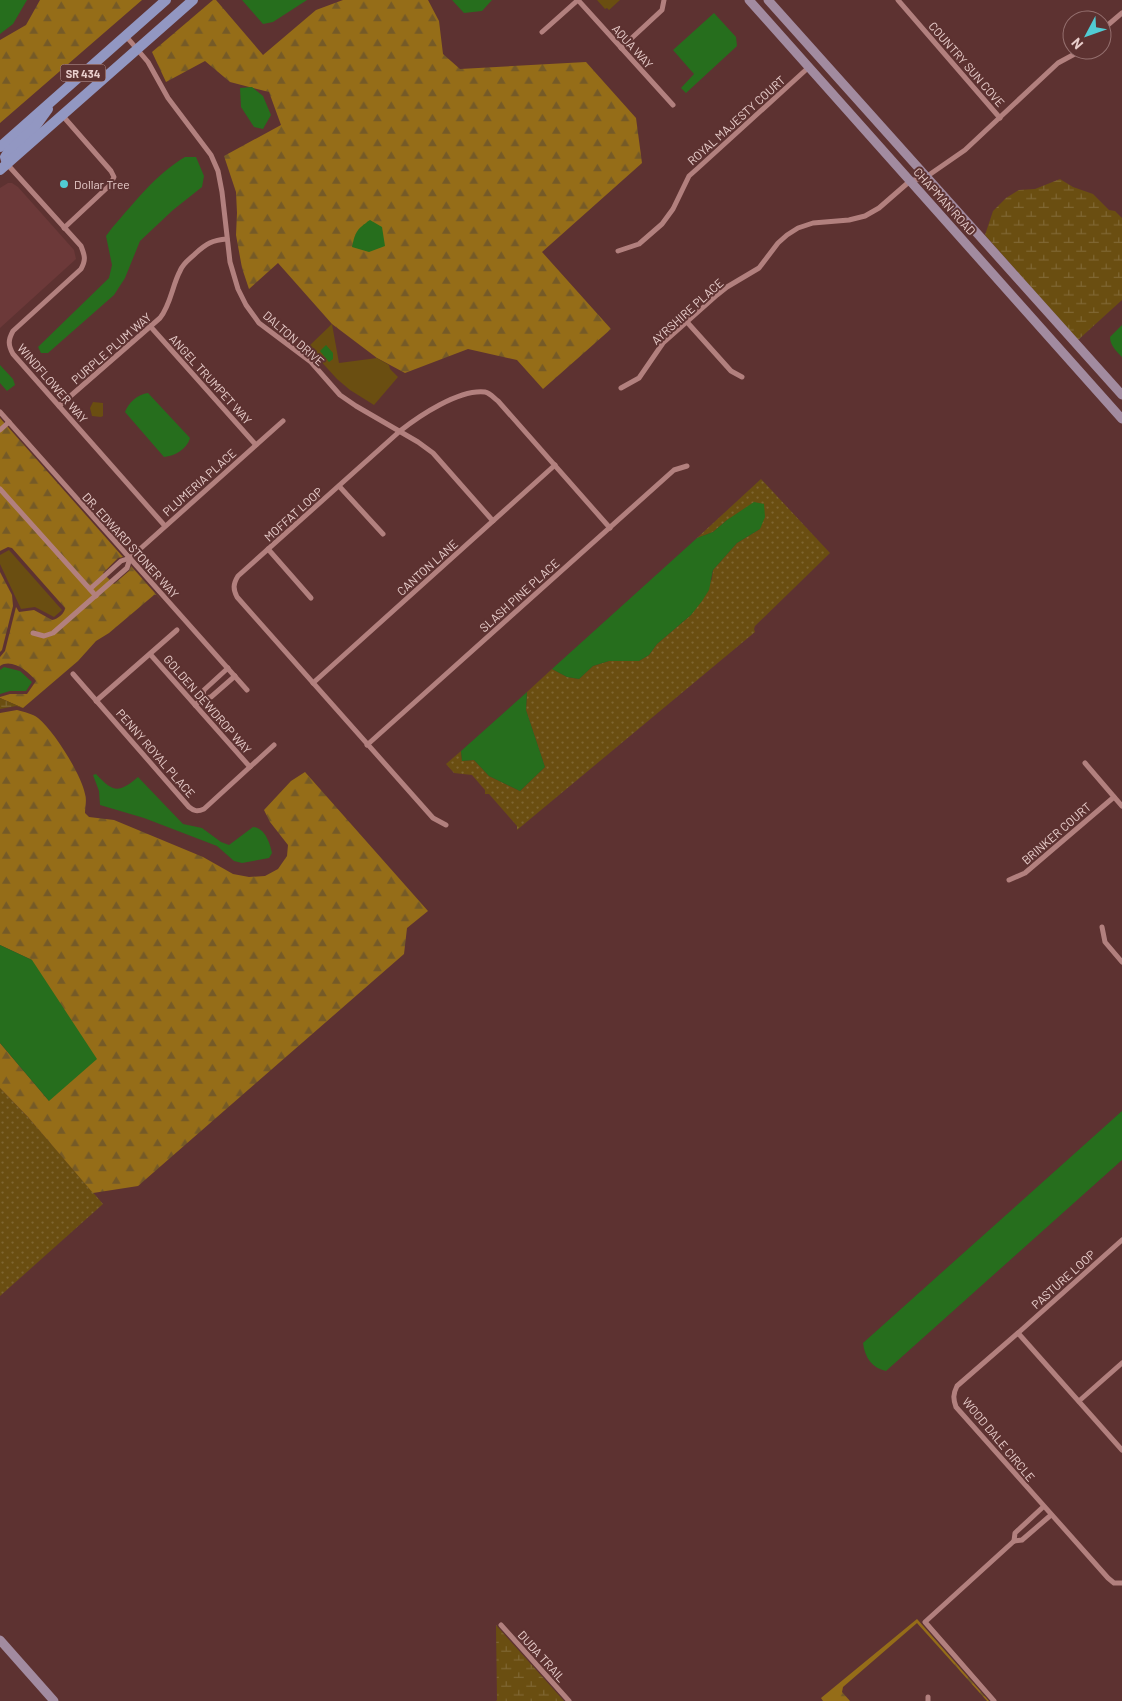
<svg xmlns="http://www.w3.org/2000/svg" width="1122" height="1701" font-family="Barlow,sans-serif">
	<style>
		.built { fill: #6c3939 }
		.grass { fill: url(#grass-dots) }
		.forest { fill: url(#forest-firs) }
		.wetland { fill: url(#wetland-marsh) }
		.green { fill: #6a4e11 }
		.water { fill: #266e1d }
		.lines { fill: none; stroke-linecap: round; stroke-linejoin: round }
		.street { stroke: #b2807e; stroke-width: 5 }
		.secondary { stroke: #a28ba0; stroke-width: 9 }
		.primary { stroke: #9297c2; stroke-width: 10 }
		.poi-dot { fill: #51ccd4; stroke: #5d3231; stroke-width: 2 }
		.labels { text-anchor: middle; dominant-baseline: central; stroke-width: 4; stroke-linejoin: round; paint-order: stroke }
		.shield { fill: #5d3231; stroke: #bf9f9e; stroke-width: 1 }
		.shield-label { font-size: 11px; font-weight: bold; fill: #e9cecc }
		.street-label { font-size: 12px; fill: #e9cecc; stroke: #5d3231 }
		.poi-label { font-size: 12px; fill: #e9cecc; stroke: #5d3231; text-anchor: start }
	</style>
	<defs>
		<pattern id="grass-dots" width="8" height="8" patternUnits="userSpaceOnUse" patternTransform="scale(1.25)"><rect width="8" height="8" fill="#6a4e11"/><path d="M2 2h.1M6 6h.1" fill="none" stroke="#7f6632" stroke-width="1.8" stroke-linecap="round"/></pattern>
		<pattern id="forest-firs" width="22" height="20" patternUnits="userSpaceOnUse" patternTransform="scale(1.25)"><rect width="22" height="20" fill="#956d18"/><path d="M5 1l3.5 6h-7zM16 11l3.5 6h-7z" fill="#755a27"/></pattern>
		<pattern id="wetland-marsh" width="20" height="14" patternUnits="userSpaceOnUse" patternTransform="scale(1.25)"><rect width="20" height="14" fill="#6a4e11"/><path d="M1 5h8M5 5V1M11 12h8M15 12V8" fill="none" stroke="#7f6632"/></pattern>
	</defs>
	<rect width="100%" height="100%" fill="#5d3231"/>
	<path class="built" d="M8 183H12L18 187 74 250 76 259 0 328V188Z"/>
	<g class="grass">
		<path d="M761 479 830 553 755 626 754 629 755 632 517 830V826L489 794H485V790L472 775 454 773 446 764 461 751 462 761 474 760 489 776 520 791 545 767 526 710 527 692 552 669 567 677 579 679 593 666 609 661H639L649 655 657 644 691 615 712 579 713 570 737 543 760 529 727 520 713 532 697 538Z"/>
		<path d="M0 1088 28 1117 103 1204 0 1296Z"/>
	</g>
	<g class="forest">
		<path d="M40 0H142L0 123V40L26 25Z"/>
		<path d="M213 0H216L263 55 316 10 343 0H428L439 21 443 54 460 69 586 62 636 118 642 163 542 252 611 329 543 389 517 360 468 349 405 373 377 358 332 324 278 263 249 289 242 268 236 235 237 213 236 192 224 156 281 125 269 92 230 82 205 61 166 82 152 52Z"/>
		<path d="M0 418 123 557 118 558 103 573 114 584 129 571 131 566 162 601 157 595H154L109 633 96 641 78 661 23 708 0 698V697L10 694H27L36 681C29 672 12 658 0 666V657L5 651 16 607 19 612 34 610 52 620C58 619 65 613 65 608L12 548 8 547 0 551Z"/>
		<path d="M0 572 12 595 13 606 2 650 0 652Z"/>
		<path d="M17 710C24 712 33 714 38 718 54 731 81 774 85 794 87 800 85 807 85 813L89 817 114 820 203 857 233 874 249 877 265 876 278 869 287 856 288 845 270 822 264 810 291 781 305 772 428 911 407 928 404 954 138 1186 93 1193 28 1117 0 1088V1043L49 1101 32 960 0 945V713Z"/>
		<path d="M917 1619 989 1701H987L917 1623 843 1687 842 1692 850 1701H823L821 1698Z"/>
	</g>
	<g class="wetland">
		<path d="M1060 179 1073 187 1093 194 1109 210 1115 211 1122 218V300L1078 340 985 235 993 211 1006 198 1019 190 1035 189Z"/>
		<path d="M0 698 23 708 16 706 0 709Z"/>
		<path d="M496 1625 564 1701H496L497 1700Z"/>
	</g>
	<g class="green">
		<path d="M597 0H620L609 10 607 8 605 9Z"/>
		<path d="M332 324 339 363 377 358 389 365 390 369 398 377 374 405 350 390 337 379 308 347Z"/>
		<path d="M93 402 103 403V416L101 417 92 416 90 408Z"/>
		<path d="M9 550 62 610 54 617 35 607 21 609 0 564V555Z"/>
	</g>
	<g class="water">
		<path d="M0 0H27L13 24 0 34Z"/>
		<path d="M242 0H307L273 22 263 24Z"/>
		<path d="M452 0H492L482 11 464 13Z"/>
		<path d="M714 13 736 37 737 46 686 93 681 88 694 74 673 50Z"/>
		<path d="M252 87 263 96 271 115 263 129 254 127 241 107 240 88Z"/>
		<path d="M185 157H196L204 176 202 187 173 210 140 241 125 278 114 295 48 353H41L38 347 109 278 112 265 106 236 112 228C134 203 156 174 185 157Z"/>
		<path d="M370 220 382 227 385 246 369 252 352 247C355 232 357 229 370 220Z"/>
		<path d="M1122 325V357C1116 351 1110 345 1110 337Z"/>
		<path d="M326 345 333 353V359L329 362 320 351Z"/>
		<path d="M0 365 13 379 15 385 7 391 0 383Z"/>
		<path d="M148 393 190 438C187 449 175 456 164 457L125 412C128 403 138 394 148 393Z"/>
		<path d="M754 502 764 504 765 517 760 529 737 543 713 570 709 590 702 601 691 615 657 644 649 655 639 661H609L593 666 579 679 567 677 552 669 697 538 713 532 727 520Z"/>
		<path d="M4 667 20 671 32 682 26 691H10L0 694V670Z"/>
		<path d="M527 692 526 710 545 767 520 791 489 776 474 760 462 761 461 751Z"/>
		<path d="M96 774C113 792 118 794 138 777L183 824 202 828 221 842 229 845 253 827C265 828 270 843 272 853L269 858 242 863 234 861 217 846 144 818 100 805 99 791 93 775Z"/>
		<path d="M0 945 32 960 97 1059 49 1101 0 1043Z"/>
		<path d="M1122 1111V1160L886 1371C872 1368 865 1358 863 1343Z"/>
	</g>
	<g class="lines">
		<g class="street">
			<path d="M898 0 1000 118"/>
			<path d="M1102 30 1122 13"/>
			<path d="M542 32 578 0 673 105"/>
			<path d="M125 35 148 62 168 98 211 155 218 171 222 192 230 262 238 289 246 305 259 323 311 362 340 395 356 406 418 442 433 453 493 521"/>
			<path d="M621 48 662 10 664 0"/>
			<path d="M62 115 111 171 114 177 110 185 64 228"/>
			<path d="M7 164 81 246C85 256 86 260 81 269L13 331C8 340 8 345 13 354L165 526"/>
			<path d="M618 251 639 244 662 224 673 209 689 176 698 168 809 67"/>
			<path d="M687 322 731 371 742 377"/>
			<path d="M150 326 256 445"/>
			<path d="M621 388 639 378 663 343 717 295 727 287 759 268 778 243 787 235 798 228 813 223 849 220 865 216 879 208 910 181 926 177 965 150 1058 63 1082 50"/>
			<path d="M59 406 160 318C171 304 172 286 180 271 183 263 190 259 196 253 206 244 212 240 227 239"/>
			<path d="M0 412 247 690"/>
			<path d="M0 430 9 422"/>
			<path d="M339 486 383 534"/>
			<path d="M0 489 96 596"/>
			<path d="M268 549 311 598"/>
			<path d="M90 589 121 561 130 558 283 421"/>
			<path d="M33 633 44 636 53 633 127 568 130 558"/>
			<path d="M150 654 250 767"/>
			<path d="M73 674 189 807C194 811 197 812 204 809L274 745"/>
			<path d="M313 683 555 465"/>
			<path d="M202 699 204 690 228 668"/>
			<path d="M96 701 177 630"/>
			<path d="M195 705 202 699 211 697 235 676"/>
			<path d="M367 745 674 470 687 466"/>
			<path d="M1085 763 1122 806"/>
			<path d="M446 825 433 818 237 597C233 589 233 584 238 576L400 431C419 416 459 389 485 392 490 393 494 398 498 401L610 528"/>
			<path d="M1009 880 1025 873 1114 797"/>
			<path d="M1102 927 1105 942 1122 962"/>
			<path d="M1018 1333 1122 1240"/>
			<path d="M1079 1401 1122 1363"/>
			<path d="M1122 1450 1018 1333 957 1386C953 1394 953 1399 956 1407L1108 1578 1114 1583H1122"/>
			<path d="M1014 1541 1015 1533 1043 1507"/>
			<path d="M1014 1541 1022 1540 1051 1515"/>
			<path d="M501 1625 569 1701"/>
			<path d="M928 1697V1701"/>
			<path d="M994 1701 925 1622 1014 1541"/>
		</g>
		<g class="secondary">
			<path d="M749 0 1122 419"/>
			<path d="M768 0 1122 395"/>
			<path d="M0 1640 54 1701"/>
		</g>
		<g class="primary">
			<path d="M0 147 166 0"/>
			<path d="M7 164 5 157 8 152 35 127 48 109"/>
			<path d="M0 170 193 0"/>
		</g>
	</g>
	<circle class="poi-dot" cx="64" cy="184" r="5"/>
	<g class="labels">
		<rect class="shield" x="60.5" y="64.5" width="45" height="17" rx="4"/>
		<g class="shield-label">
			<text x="83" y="73">SR 434</text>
		</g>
		<g class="street-label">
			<text transform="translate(633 46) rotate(48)">AQUA WAY</text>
			<text transform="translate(967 64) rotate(49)">COUNTRY SUN COVE</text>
			<text transform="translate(736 120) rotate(-42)">ROYAL MAJESTY COURT</text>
			<text transform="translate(945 201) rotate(48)">CHAPMAN ROAD</text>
			<text transform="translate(687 311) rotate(-42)">AYRSHIRE PLACE</text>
			<text transform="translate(294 338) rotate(41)">DALTON DRIVE</text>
			<text transform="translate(111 348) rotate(-41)">PURPLE PLUM WAY</text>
			<text transform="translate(211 379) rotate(48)">ANGEL TRUMPET WAY</text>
			<text transform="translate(53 383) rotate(49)">WINDFLOWER WAY</text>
			<text transform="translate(199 482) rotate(-42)">PLUMERIA PLACE</text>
			<text transform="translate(293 514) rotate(-42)">MOFFAT LOOP</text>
			<text transform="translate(131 545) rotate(48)">DR. EDWARD STONER WAY</text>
			<text transform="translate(427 567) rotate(-42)">CANTON LANE</text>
			<text transform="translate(519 595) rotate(-42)">SLASH PINE PLACE</text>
			<text transform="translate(208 704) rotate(49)">GOLDEN DEWDROP WAY</text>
			<text transform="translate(156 753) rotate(49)">PENNY ROYAL PLACE</text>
			<text transform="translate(1056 833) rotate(-41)">BRINKER COURT</text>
			<text transform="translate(1063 1279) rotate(-42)">PASTURE LOOP</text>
			<text transform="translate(999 1439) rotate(50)">WOOD DALE CIRCLE</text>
			<text transform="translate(542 1656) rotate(48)">DUDA TRAIL</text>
		</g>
		<g class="poi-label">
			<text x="74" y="184">Dollar Tree</text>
		</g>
	</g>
	<g transform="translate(1087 35) rotate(229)"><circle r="24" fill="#5d3231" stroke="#95706f"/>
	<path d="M0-4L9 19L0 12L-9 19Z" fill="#51ccd4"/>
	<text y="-8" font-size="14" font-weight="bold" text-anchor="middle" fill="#e9cecc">N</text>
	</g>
</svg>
